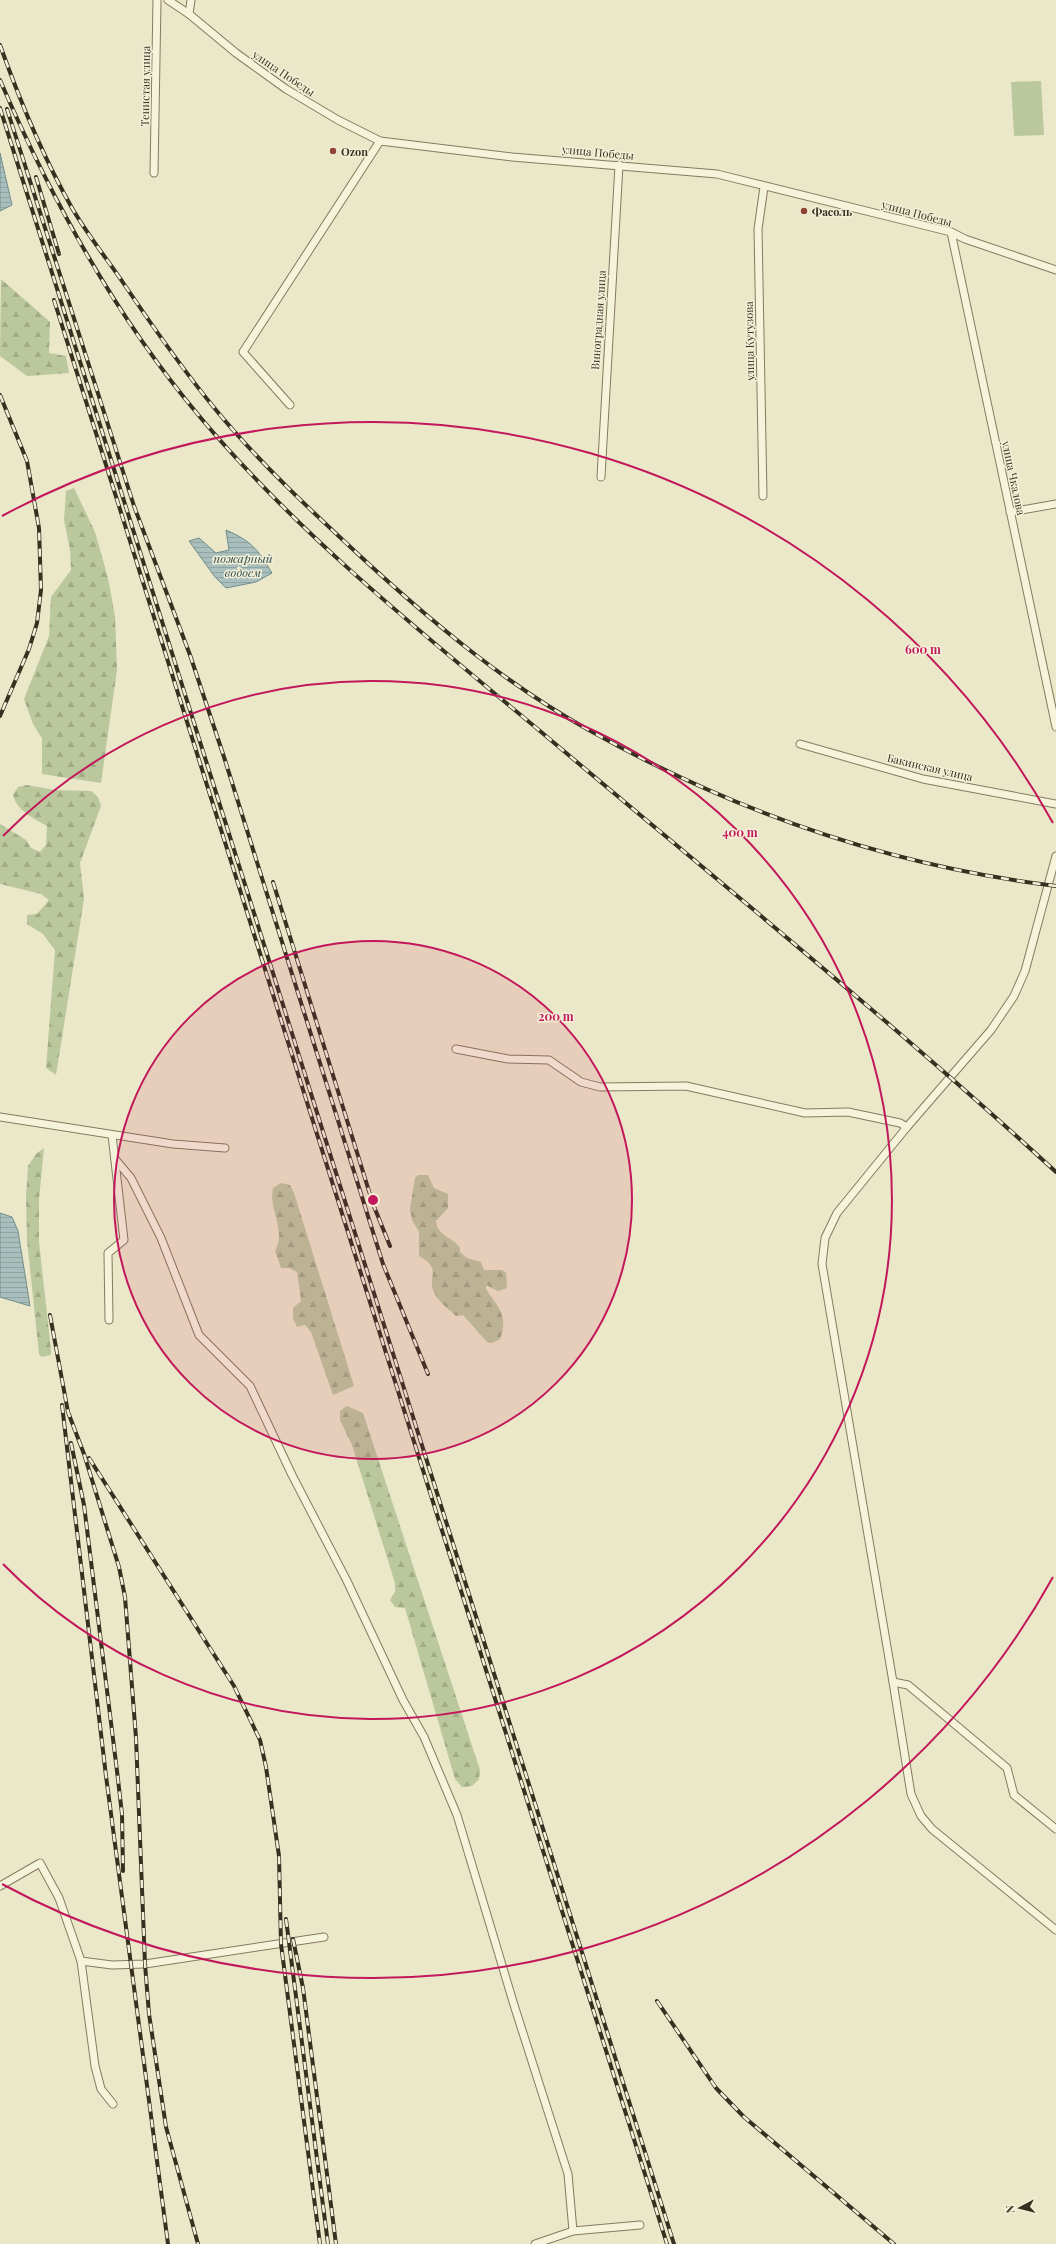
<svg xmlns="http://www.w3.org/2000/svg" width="1056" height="2244" font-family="'Playfair Display',serif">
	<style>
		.forest { fill: url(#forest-firs) }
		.pitch { fill: #bbc89d }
		.water { fill: url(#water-rules); stroke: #708d8b }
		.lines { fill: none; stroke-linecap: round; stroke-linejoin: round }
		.street-casing { stroke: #857a5f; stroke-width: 9 }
		.street { stroke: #f6f3db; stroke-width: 7 }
		.rail-casing { stroke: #373021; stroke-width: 4 }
		.rail { stroke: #f3f0d7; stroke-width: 2.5; stroke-dasharray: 8; stroke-linecap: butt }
		.ring { fill: none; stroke: #c2185b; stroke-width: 2 }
		.poi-dot { fill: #8e4535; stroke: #f3f0d7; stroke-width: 1.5 }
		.labels { text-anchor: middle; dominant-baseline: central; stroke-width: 3; stroke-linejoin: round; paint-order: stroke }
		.street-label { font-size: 11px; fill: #373021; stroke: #f3f0d7 }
		.poi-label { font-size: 11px; font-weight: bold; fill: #373021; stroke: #f3f0d7; text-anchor: start }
		.water-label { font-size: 12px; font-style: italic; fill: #325155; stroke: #f3f0d7 }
		.centre { fill: #c2185b; stroke: #f3f0d7; stroke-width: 2 }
		.ring-label { font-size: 12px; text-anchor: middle; font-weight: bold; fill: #c2185b; stroke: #f3f0d7; stroke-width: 3; stroke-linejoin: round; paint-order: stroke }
	</style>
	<defs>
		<pattern id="forest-firs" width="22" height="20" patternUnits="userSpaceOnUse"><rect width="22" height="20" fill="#bbc89d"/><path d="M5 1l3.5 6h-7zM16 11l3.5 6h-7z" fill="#a1ac87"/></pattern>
		<pattern id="water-rules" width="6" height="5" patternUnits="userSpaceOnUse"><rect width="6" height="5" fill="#a9bfbd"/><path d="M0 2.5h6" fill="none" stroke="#92a4a2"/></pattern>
	</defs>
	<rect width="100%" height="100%" fill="#ebe7c9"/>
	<g class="forest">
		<path d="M1 279 50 322 49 353 66 356 69 373 27 376 0 356Z"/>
		<path d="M74 488 95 532 108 578 115 616 117 670 101 783 42 774V738L33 724 24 699 49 636 51 597 71 570 70 550 64 520 66 491Z"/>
		<path d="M27 785 55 790 91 791 98 797 101 806 80 863 84 899 56 1075 46 1068 55 950 43 934 27 924V915L37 914 49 900 41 894 0 884V824L26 840 31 848 40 852 46 845 47 826C33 818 17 811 13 795L18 787Z"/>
		<path d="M44 1148 39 1199V1242L51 1350V1355L42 1357 39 1354 27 1240 26 1197 28 1166 36 1154Z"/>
		<path d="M418 1175H428L434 1188 448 1194V1208L436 1221C437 1236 453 1237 460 1248V1252L467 1258 481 1262 484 1270H502L506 1273 507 1288 498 1291 486 1285V1289C498 1307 509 1316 500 1339L492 1343 487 1342 463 1315 456 1316C450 1310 440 1303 436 1296 424 1277 445 1271 419 1256V1232L412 1220 410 1209 415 1178Z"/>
		<path d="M281 1183 290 1185 294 1193 354 1386 333 1395 311 1332 305 1325 297 1327 293 1318V1308L301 1301 297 1272 289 1268H281L275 1251C287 1230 268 1210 273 1188Z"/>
		<path d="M347 1406 363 1413 480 1770 479 1779 472 1786 462 1787 455 1779 405 1608 395 1607 390 1600 395 1592V1583L352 1445 340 1420V1411Z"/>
	</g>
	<path class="pitch" d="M1041 81 1044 135 1014 136 1011 82Z"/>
	<g class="water">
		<path d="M0 153 12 205 0 211Z"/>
		<path d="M226 530C251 541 258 549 272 573L256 582 226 588 215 577 189 541 199 538 216 553 229 550Z"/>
		<path d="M0 1213 12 1217 18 1231 30 1306 0 1297Z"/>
	</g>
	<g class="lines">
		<defs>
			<g id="street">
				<path d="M168 0 189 14 236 53 286 89 338 120 380 141 512 157 717 174 951 232 965 239 1056 270"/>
				<path d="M189 14 191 0"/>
				<path d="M154 173 157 0"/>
				<path d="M951 232 1056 727"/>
				<path d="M290 405 243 352 380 141"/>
				<path d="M601 477 619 165"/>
				<path d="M763 496 758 229 764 187"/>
				<path d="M1010 512 1056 504"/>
				<path d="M800 744 923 779 1056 804"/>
				<path d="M1056 856 1025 971 1014 996 991 1030 907 1127 837 1213 825 1238 822 1264 893 1682 908 1685 1007 1768 1014 1795 1056 1829"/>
				<path d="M456 1049 508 1059 549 1060 581 1082 600 1087 686 1086 805 1113 848 1112 900 1123 907 1127"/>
				<path d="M0 1117 173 1144 225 1148"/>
				<path d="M115 1159 131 1178 161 1238 199 1335 250 1386 292 1475 347 1581 403 1700 424 1737 457 1815 514 2005 568 2174 573 2231"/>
				<path d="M109 1320 108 1253 124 1240 112 1135"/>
				<path d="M893 1682 911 1794 921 1816 932 1829 1056 1930"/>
				<path d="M0 1886 40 1863 59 1898 81 1961 112 1965 145 1964 324 1937"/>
				<path d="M81 1961 95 2066 101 2089 113 2104"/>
				<path d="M535 2244 573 2231 640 2225"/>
			</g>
		</defs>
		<use href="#street" class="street-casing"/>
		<use href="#street" class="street"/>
		<defs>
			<g id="rail">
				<path d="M0 45C20 101 43 157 72 208 87 234 107 259 124 284 153 327 183 370 216 410 263 467 318 517 372 567 438 627 508 685 587 729 732 811 890 866 1056 886"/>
				<path d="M0 80C52 201 115 316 200 417 300 536 422 633 540 731 713 877 889 1019 1056 1172"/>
				<path d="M0 108 674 2244"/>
				<path d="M7 109 134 506 190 655 224 757 383 1264 428 1374"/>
				<path d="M36 177 59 254"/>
				<path d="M54 300 667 2244"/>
				<path d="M0 395 27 461 39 528 41 590 37 623 29 649 0 716"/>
				<path d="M273 882 373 1204 390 1246"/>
				<path d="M50 1315 68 1412 84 1454 119 1567 125 1597 136 1738 145 1964 149 2014 166 2127 198 2244"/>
				<path d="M62 1405 106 1776 168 2244"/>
				<path d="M71 1443 84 1505 117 1771 122 1814 123 1871"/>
				<path d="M89 1458 234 1686 260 1740 266 1767 279 1856 281 1944 320 2244"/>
				<path d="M286 1919 328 2244"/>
				<path d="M293 1939 303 1988 336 2244"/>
				<path d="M657 2001 716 2088 744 2117 894 2244"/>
			</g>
		</defs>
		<use href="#rail" class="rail-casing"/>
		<use href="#rail" class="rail"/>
	</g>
	<circle cx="373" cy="1200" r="259" fill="#c2185b" fill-opacity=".12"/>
	<g class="ring">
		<circle cx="373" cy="1200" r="259"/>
		<path d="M3 836A519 519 0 1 1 3 1564"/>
		<path d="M1053 1577A778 778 0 0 1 2 1884M2 516A778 778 0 0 1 1053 823"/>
	</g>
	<g class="poi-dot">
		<circle cx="333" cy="151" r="4"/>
		<circle cx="804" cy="211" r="4"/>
	</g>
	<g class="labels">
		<g class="street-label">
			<text transform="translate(284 73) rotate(34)">улица Победы</text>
			<text transform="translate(145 86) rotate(-89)">Тенистая улица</text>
			<text transform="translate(598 152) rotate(5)">улица Победы</text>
			<text transform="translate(917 213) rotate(15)">улица Победы</text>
			<text transform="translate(598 320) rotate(-86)">Виноградная улица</text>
			<text transform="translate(749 341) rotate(-91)">улица Кутузова</text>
			<text transform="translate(1014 478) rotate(78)">улица Чкалова</text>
			<text transform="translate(930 767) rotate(13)">Бакинская улица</text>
		</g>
		<g class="poi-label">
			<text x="341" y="151">Ozon</text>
			<text x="812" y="211">Фасоль</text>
		</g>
		<g class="water-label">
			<text x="243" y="558">пожарный<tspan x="243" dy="14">водоем</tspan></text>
		</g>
	</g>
	<circle cx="373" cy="1200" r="6" class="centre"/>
	<g class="ring-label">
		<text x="923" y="654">600 m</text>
		<text x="740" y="837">400 m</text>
		<text x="556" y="1021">200 m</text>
	</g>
	<g transform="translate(1020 2208) rotate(263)" stroke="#f3f0d7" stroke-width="3" paint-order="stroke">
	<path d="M0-3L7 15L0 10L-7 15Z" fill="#373021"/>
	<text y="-6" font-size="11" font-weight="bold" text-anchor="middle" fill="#373021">N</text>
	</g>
</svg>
